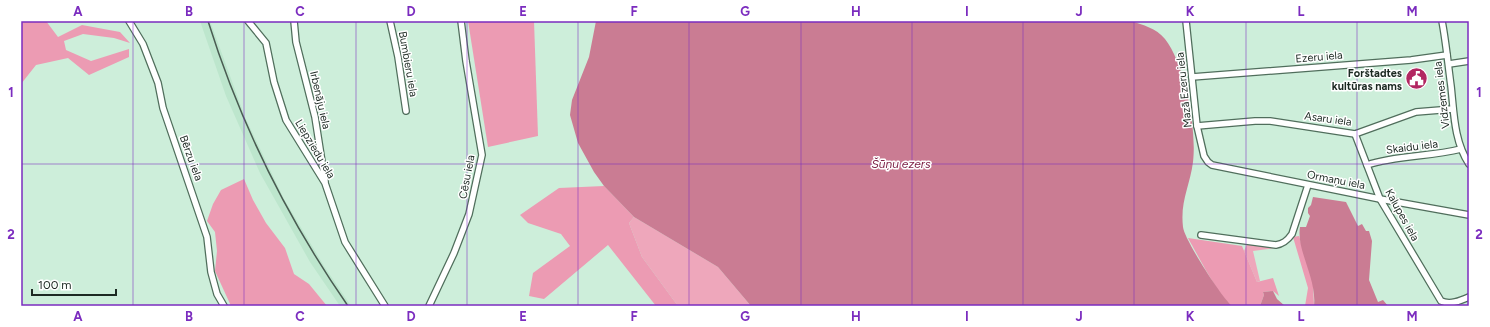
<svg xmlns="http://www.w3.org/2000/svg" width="1490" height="327" font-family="Figtree,sans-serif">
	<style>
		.built { fill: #bde6cd }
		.green { fill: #eea7bb }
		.forest { fill: #ec9bb3 }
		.water { fill: #ca7c93 }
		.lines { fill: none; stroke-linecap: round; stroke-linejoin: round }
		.minor-casing { stroke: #506e5c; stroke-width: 8 }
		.minor { stroke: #fff; stroke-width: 5.5 }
		.rail { stroke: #4a5c52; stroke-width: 1.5 }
		.grid { fill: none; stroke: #7b2cbf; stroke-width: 1; stroke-opacity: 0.55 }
		.labels { text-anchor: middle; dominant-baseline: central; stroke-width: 3; stroke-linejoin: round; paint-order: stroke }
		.street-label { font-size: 11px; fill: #1c2922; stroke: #fff }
		.poi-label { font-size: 11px; font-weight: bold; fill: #1c2922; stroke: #fff; text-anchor: end }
		.water-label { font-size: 12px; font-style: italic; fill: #7f2247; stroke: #fff }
		.neatline { fill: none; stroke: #7b2cbf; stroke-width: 1.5 }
		.grid-label { font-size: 13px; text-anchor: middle; font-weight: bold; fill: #7b2cbf }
	</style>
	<rect width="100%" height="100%" fill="#cdeeda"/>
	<path class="built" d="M200 21H210L245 117 284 199 324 266 351 306H340L310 262 260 173 226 96Z"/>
	<g class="green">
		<path d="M634 217 718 267 751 306H678L642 257 629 223Z"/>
		<path d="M1247 244 1282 247 1253 251 1260 281 1257 282 1244 251Z"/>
	</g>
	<g class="forest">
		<path d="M21 21H46L58 37 82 25 120 32 130 43 114 38 83 34 64 41 66 50 91 61 129 49V57L89 75 68 58 36 65 21 84Z"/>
		<path d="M468 21H534L538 136 488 147Z"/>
		<path d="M244 179 253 200 266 223 285 248 294 274 309 284 327 306H231L215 271 217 251 215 232 207 221 213 204 221 190Z"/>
		<path d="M604 186 634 217 629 223 642 257 678 306H656L608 245 544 299 529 296 533 273 570 246 561 234 528 223 520 215 559 188Z"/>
		<path d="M1299 236 1313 283 1314 306H1305L1308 288 1293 237Z"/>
		<path d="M1188 238 1242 246 1257 282 1273 278 1279 296 1273 291 1263 292 1264 295 1260 306C1253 306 1238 308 1232 306 1221 301 1195 250 1188 238Z"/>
	</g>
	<g class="water">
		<path d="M596 21H1131C1143 25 1156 28 1165 39 1185 64 1197 130 1193 162 1190 186 1180 201 1183 227 1184 239 1222 298 1232 306H751L718 267 634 217 604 186 594 172 578 143 570 115 572 100 589 57Z"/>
		<path d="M1313 197 1346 202 1358 226 1362 224 1366 231H1369L1372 241 1369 280 1378 302 1383 300 1388 306H1314C1317 278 1296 250 1300 227H1306L1310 216 1308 213V208L1311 205Z"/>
		<path d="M1273 291 1277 299 1285 306H1260L1264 295 1263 292Z"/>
	</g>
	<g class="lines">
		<defs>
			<g id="minor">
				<path d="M129 21 143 44 158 83 163 108 207 237 211 272 217 294 224 306"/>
				<path d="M248 21 266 43 274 82 286 120 325 183 345 242 385 306"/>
				<path d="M294 21 296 42 315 117 325 181"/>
				<path d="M390 21 398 57 406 111"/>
				<path d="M1186 21 1197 126 1204 156 1208 162 1212 165 1380 199 1469 215"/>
				<path d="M1442 21C1446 42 1448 64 1451 86 1454 113 1454 141 1469 164"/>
				<path d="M1449 64 1469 61"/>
				<path d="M1192 77 1411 60 1447 55"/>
				<path d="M1197 126 1255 121H1270L1355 134 1416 112 1453 109"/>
				<path d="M1355 134 1380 199 1441 301C1450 305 1460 301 1469 297"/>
				<path d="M1367 165C1397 155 1430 157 1461 149"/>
				<path d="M1201 235 1276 245C1283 244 1287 241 1292 234L1308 185"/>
				<path d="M429 306 454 253 469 214 482 155 466 61 461 21"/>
			</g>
		</defs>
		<use href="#minor" class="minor-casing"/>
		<use href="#minor" class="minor"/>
		<path class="rail" d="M208 21C240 123 287 218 348 306"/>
	</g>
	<path class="grid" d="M133 21V306M244 21V306M356 21V306M467 21V306M578 21V306M689 21V306M801 21V306M912 21V306M1023 21V306M1134 21V306M1246 21V306M1357 21V306M21 164H1469"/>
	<defs>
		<symbol id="civic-disc" viewBox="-11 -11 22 22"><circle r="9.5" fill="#b22661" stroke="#fff"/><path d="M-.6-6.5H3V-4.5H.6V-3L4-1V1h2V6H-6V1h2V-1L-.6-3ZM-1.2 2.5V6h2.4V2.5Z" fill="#fff"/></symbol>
	</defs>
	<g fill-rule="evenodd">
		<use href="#civic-disc" x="1404" y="66" width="25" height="25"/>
	</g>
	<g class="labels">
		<g class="street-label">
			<text transform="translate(1319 57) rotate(-5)">Ezeru iela</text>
			<text transform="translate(408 64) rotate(80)">Bumbieru iela</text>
			<text transform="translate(1184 90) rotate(-96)">Mazā Ezeru iela</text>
			<text transform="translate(1442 95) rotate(-97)">Vidzemes iela</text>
			<text transform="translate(320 100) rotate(77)">Irbenāju iela</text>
			<text transform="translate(1328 119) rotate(8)">Asaru iela</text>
			<text transform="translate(1412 147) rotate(-7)">Skaidu iela</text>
			<text transform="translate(315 149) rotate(59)">Liepziedu iela</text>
			<text transform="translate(191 158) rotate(70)">Bērzu iela</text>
			<text transform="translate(467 177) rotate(-79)">Cēsu iela</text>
			<text transform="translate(1336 180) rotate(11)">Ormaņu iela</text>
			<text transform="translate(1402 215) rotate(61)">Kalupes iela</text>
		</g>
		<g class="poi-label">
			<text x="1402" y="73">Forštadtes<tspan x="1402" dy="13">kultūras nams</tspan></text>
		</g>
		<g class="water-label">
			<text x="901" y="164">Šūņu ezers</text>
		</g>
	</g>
	<rect width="1490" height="327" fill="none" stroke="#ffffff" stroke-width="44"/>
	<path d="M32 289v6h84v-6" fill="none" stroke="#1c2922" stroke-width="2"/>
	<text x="38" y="289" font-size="12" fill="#1c2922" stroke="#ffffff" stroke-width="3" paint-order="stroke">100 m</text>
	<rect x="22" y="22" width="1446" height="283" class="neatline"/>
	<g class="grid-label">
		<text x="78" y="16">A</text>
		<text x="189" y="16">B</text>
		<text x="300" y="16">C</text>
		<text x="411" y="16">D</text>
		<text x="523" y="16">E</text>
		<text x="634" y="16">F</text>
		<text x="745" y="16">G</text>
		<text x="856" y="16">H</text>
		<text x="967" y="16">I</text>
		<text x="1079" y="16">J</text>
		<text x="1190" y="16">K</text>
		<text x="1301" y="16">L</text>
		<text x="1412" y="16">M</text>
		<text x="11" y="97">1</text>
		<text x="1479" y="97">1</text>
		<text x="11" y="239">2</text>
		<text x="1479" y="239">2</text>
		<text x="78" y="321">A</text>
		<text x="189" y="321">B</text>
		<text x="300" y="321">C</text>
		<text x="411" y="321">D</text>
		<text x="523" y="321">E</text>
		<text x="634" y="321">F</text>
		<text x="745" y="321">G</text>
		<text x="856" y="321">H</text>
		<text x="967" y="321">I</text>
		<text x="1079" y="321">J</text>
		<text x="1190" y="321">K</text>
		<text x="1301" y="321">L</text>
		<text x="1412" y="321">M</text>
	</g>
</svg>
